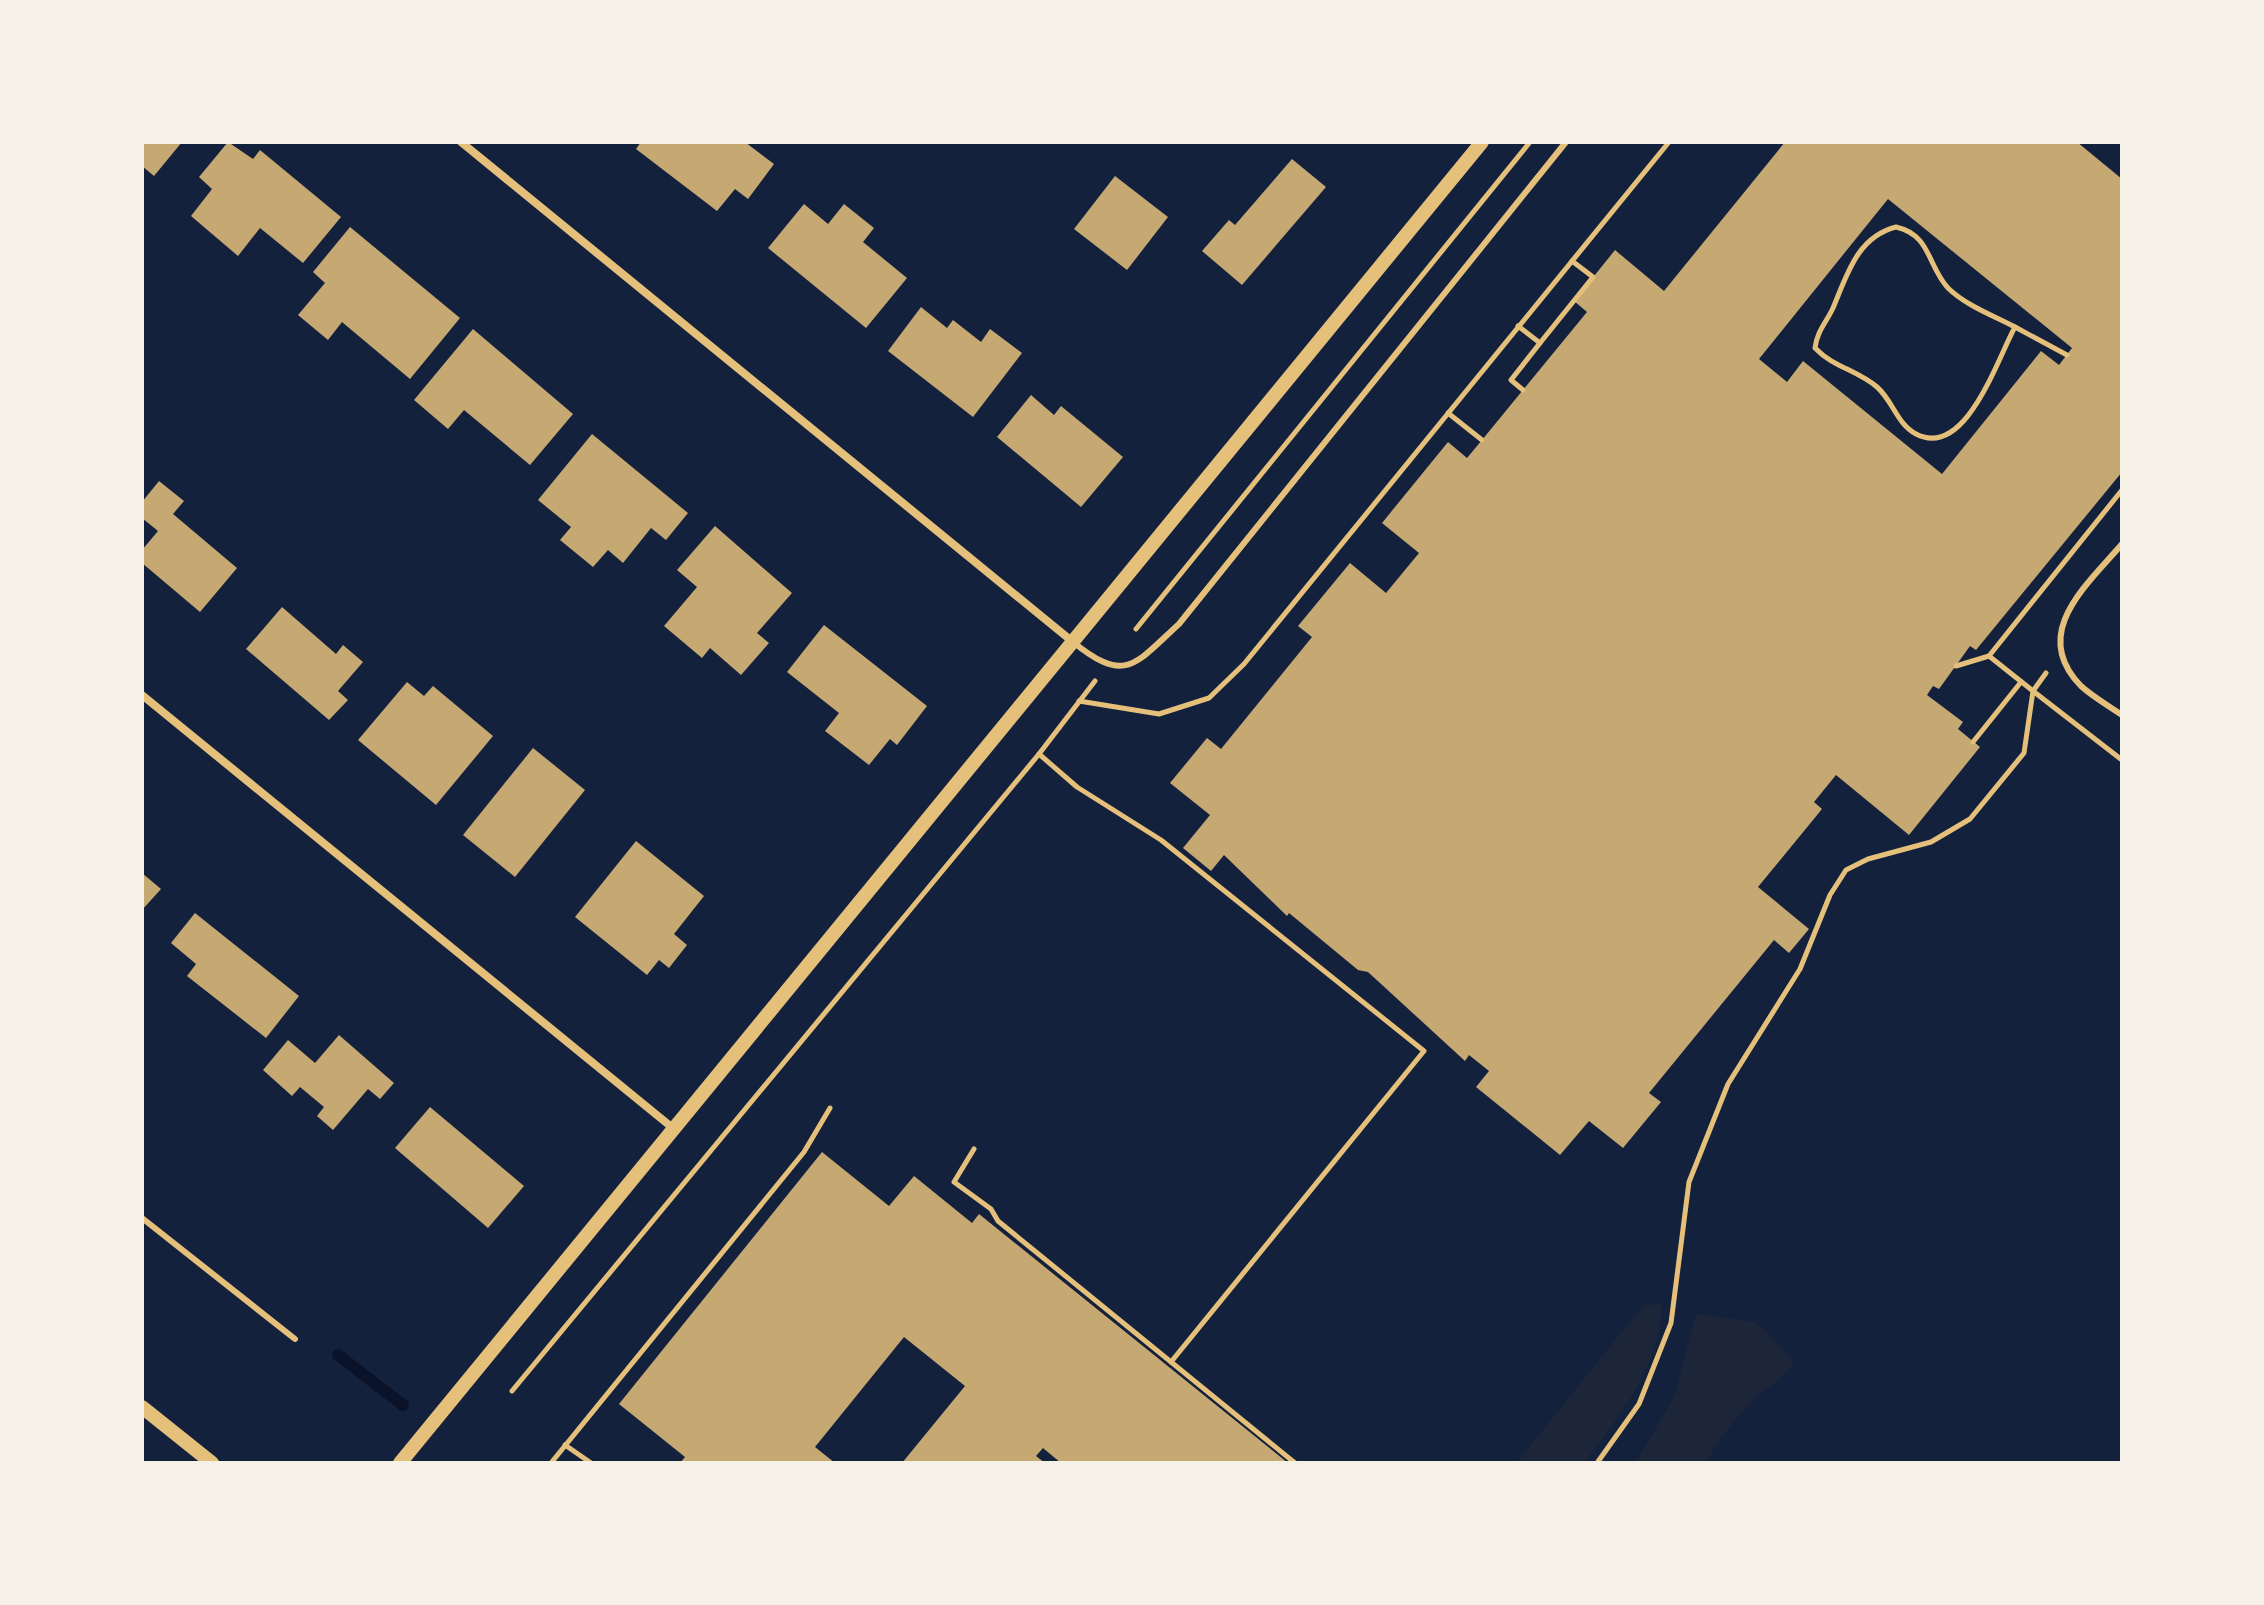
<svg xmlns="http://www.w3.org/2000/svg" width="2264" height="1605" font-family="'DM Sans',sans-serif">
	<style>
		.green { fill: #1d2539 }
		.lines { fill: none; stroke-linecap: round; stroke-linejoin: round }
		.stream { stroke: #0b132b; stroke-width: 12 }
		.building { fill: #c6a872; fill-rule: evenodd }
		.path { stroke: #e5c07b; stroke-width: 5 }
		.service { stroke: #e5c07b; stroke-width: 6 }
		.minor { stroke: #e5c07b; stroke-width: 8 }
		.tertiary { stroke: #e5c07b; stroke-width: 14 }
	</style>
	<rect width="100%" height="100%" fill="#14213d"/>
	<g class="green">
		<path d="M1662 1303C1661 1365 1620 1416 1584 1463H1516L1643 1306Z"/>
		<path d="M1696 1314 1756 1322 1794 1361C1786 1379 1771 1383 1757 1396 1738 1415 1718 1440 1706 1463H1636L1675 1395Z"/>
	</g>
	<g class="lines">
		<path class="stream" d="M338 1355 403 1405"/>
	</g>
	<g class="building">
		<path d="M142 142H182L154 176 142 166Z"/>
		<path d="M228 142 253 159 260 150 341 217 303 263 260 228 238 256 191 216 212 189 199 177Z"/>
		<path d="M641 142H745L774 164 748 199 735 189 717 211 636 149Z"/>
		<path d="M1785 142H2077L2122 179V472L1976 650 1970 646 1939 689 1933 686 1927 695 1963 722 1958 729 1980 747 1909 835 1836 775 1814 802 1822 809 1758 887 1809 929 1789 953 1774 940 1649 1093 1661 1102 1623 1148 1589 1121 1560 1155 1476 1087 1489 1071 1469 1055 1465 1061 1368 972 1358 970 1289 913 1287 916 1224 855 1211 871 1183 848 1210 815 1170 783 1207 738 1221 749 1312 637 1298 626 1350 563 1386 593 1419 553 1382 523 1448 442 1467 458 1482 440 1587 312 1574 301 1615 250 1664 291ZM1888 199 2072 348 2059 365 2041 351 1942 474 1803 361 1787 382 1759 359Z"/>
		<path d="M1292 159 1326 187 1242 285 1202 251 1229 220 1235 225Z"/>
		<path d="M1115 176 1168 217 1127 270 1074 229Z"/>
		<path d="M804 204 828 224 844 204 874 228 863 242 907 278 866 328 768 248Z"/>
		<path d="M350 227 460 318 410 379 342 322 328 340 298 315 325 283 313 272Z"/>
		<path d="M921 307 947 328 953 320 981 342 990 329 1022 353 973 417 888 351Z"/>
		<path d="M473 329 573 414 530 465 464 410 448 429 414 400Z"/>
		<path d="M1031 395 1054 415 1061 406 1123 457 1081 507 997 437Z"/>
		<path d="M592 434 688 513 666 540 651 528 623 563 608 550 593 567 560 540 571 527 538 500Z"/>
		<path d="M159 481 184 501 173 514 237 568 200 612 142 563V550L158 531 142 518V502Z"/>
		<path d="M715 526 792 593 757 633 769 643 741 675 710 648 702 658 664 626 697 587 677 570Z"/>
		<path d="M282 607 336 654 343 645 363 662 338 691 348 700 329 720 246 649Z"/>
		<path d="M824 625 927 706 897 745 890 739 869 765 825 731 839 713 787 672Z"/>
		<path d="M407 682 424 696 433 686 493 736 436 805 358 740Z"/>
		<path d="M533 748 585 790 515 877 463 835Z"/>
		<path d="M636 841 704 896 674 934 687 945 669 968 659 960 647 975 575 917Z"/>
		<path d="M142 873 161 889 142 910Z"/>
		<path d="M195 913 299 996 266 1038 187 976 196 964 171 943Z"/>
		<path d="M339 1035 394 1083 380 1099 368 1089 333 1130 317 1116 324 1107 300 1087 292 1096 263 1070 288 1040 315 1063Z"/>
		<path d="M430 1107 524 1186 488 1228 395 1148Z"/>
		<path d="M822 1152 889 1206 914 1176 972 1223 979 1214 1288 1463H1061L1043 1448 1036 1456 1045 1463H902L965 1386 904 1337 815 1447 835 1463H680L685 1457 619 1404Z"/>
	</g>
	<g class="lines">
		<g class="path">
			<path d="M1896 227C1931 235 1927 265 1948 288 1965 305 1994 316 2015 327 1998 357 1966 460 1916 434 1897 424 1893 401 1877 387 1857 370 1833 367 1815 348 1817 331 1826 323 1833 308 1847 275 1857 237 1896 227Z"/>
			<path d="M1518 326 1540 343 1511 380 1523 390"/>
			<path d="M2015 327 2067 355"/>
			<path d="M1540 343 1593 277 1572 261"/>
			<path d="M1448 413 1482 440"/>
			<path d="M1136 629 1530 142"/>
			<path d="M1956 666 1989 656"/>
			<path d="M2046 673 2033 691 2122 760"/>
			<path d="M1079 701 1159 714 1209 698 1244 664 1669 142"/>
			<path d="M1973 742 2021 682"/>
			<path d="M1039 754 1077 787 1161 840 1424 1051 1171 1362"/>
			<path d="M974 1149 954 1182 991 1209 998 1221 1295 1463"/>
			<path d="M512 1391 1039 754 1095 681"/>
			<path d="M565 1445 591 1463"/>
			<path d="M551 1463 804 1152 830 1108"/>
			<path d="M1597 1463 1639 1404 1671 1323 1689 1182 1728 1084 1800 969 1830 895 1846 870 1868 859 1931 842 1970 819 2024 753 2033 691 1989 656 2122 490"/>
		</g>
		<g class="service">
			<path d="M2122 544C2087 585 2029 633 2081 686 2093 697 2109 706 2122 715"/>
			<path d="M1073 642C1126 685 1135 664 1179 624L1566 142"/>
			<path d="M142 1218 295 1339"/>
		</g>
		<g class="minor">
			<path d="M461 142 1073 642"/>
			<path d="M142 695 674 1129"/>
		</g>
		<g class="tertiary">
			<path d="M142 1407 212 1463"/>
			<path d="M400 1463 1482 142"/>
		</g>
	</g>
	<rect width="2264" height="1605" fill="none" stroke="#f6f1e7" stroke-width="288"/>
</svg>
